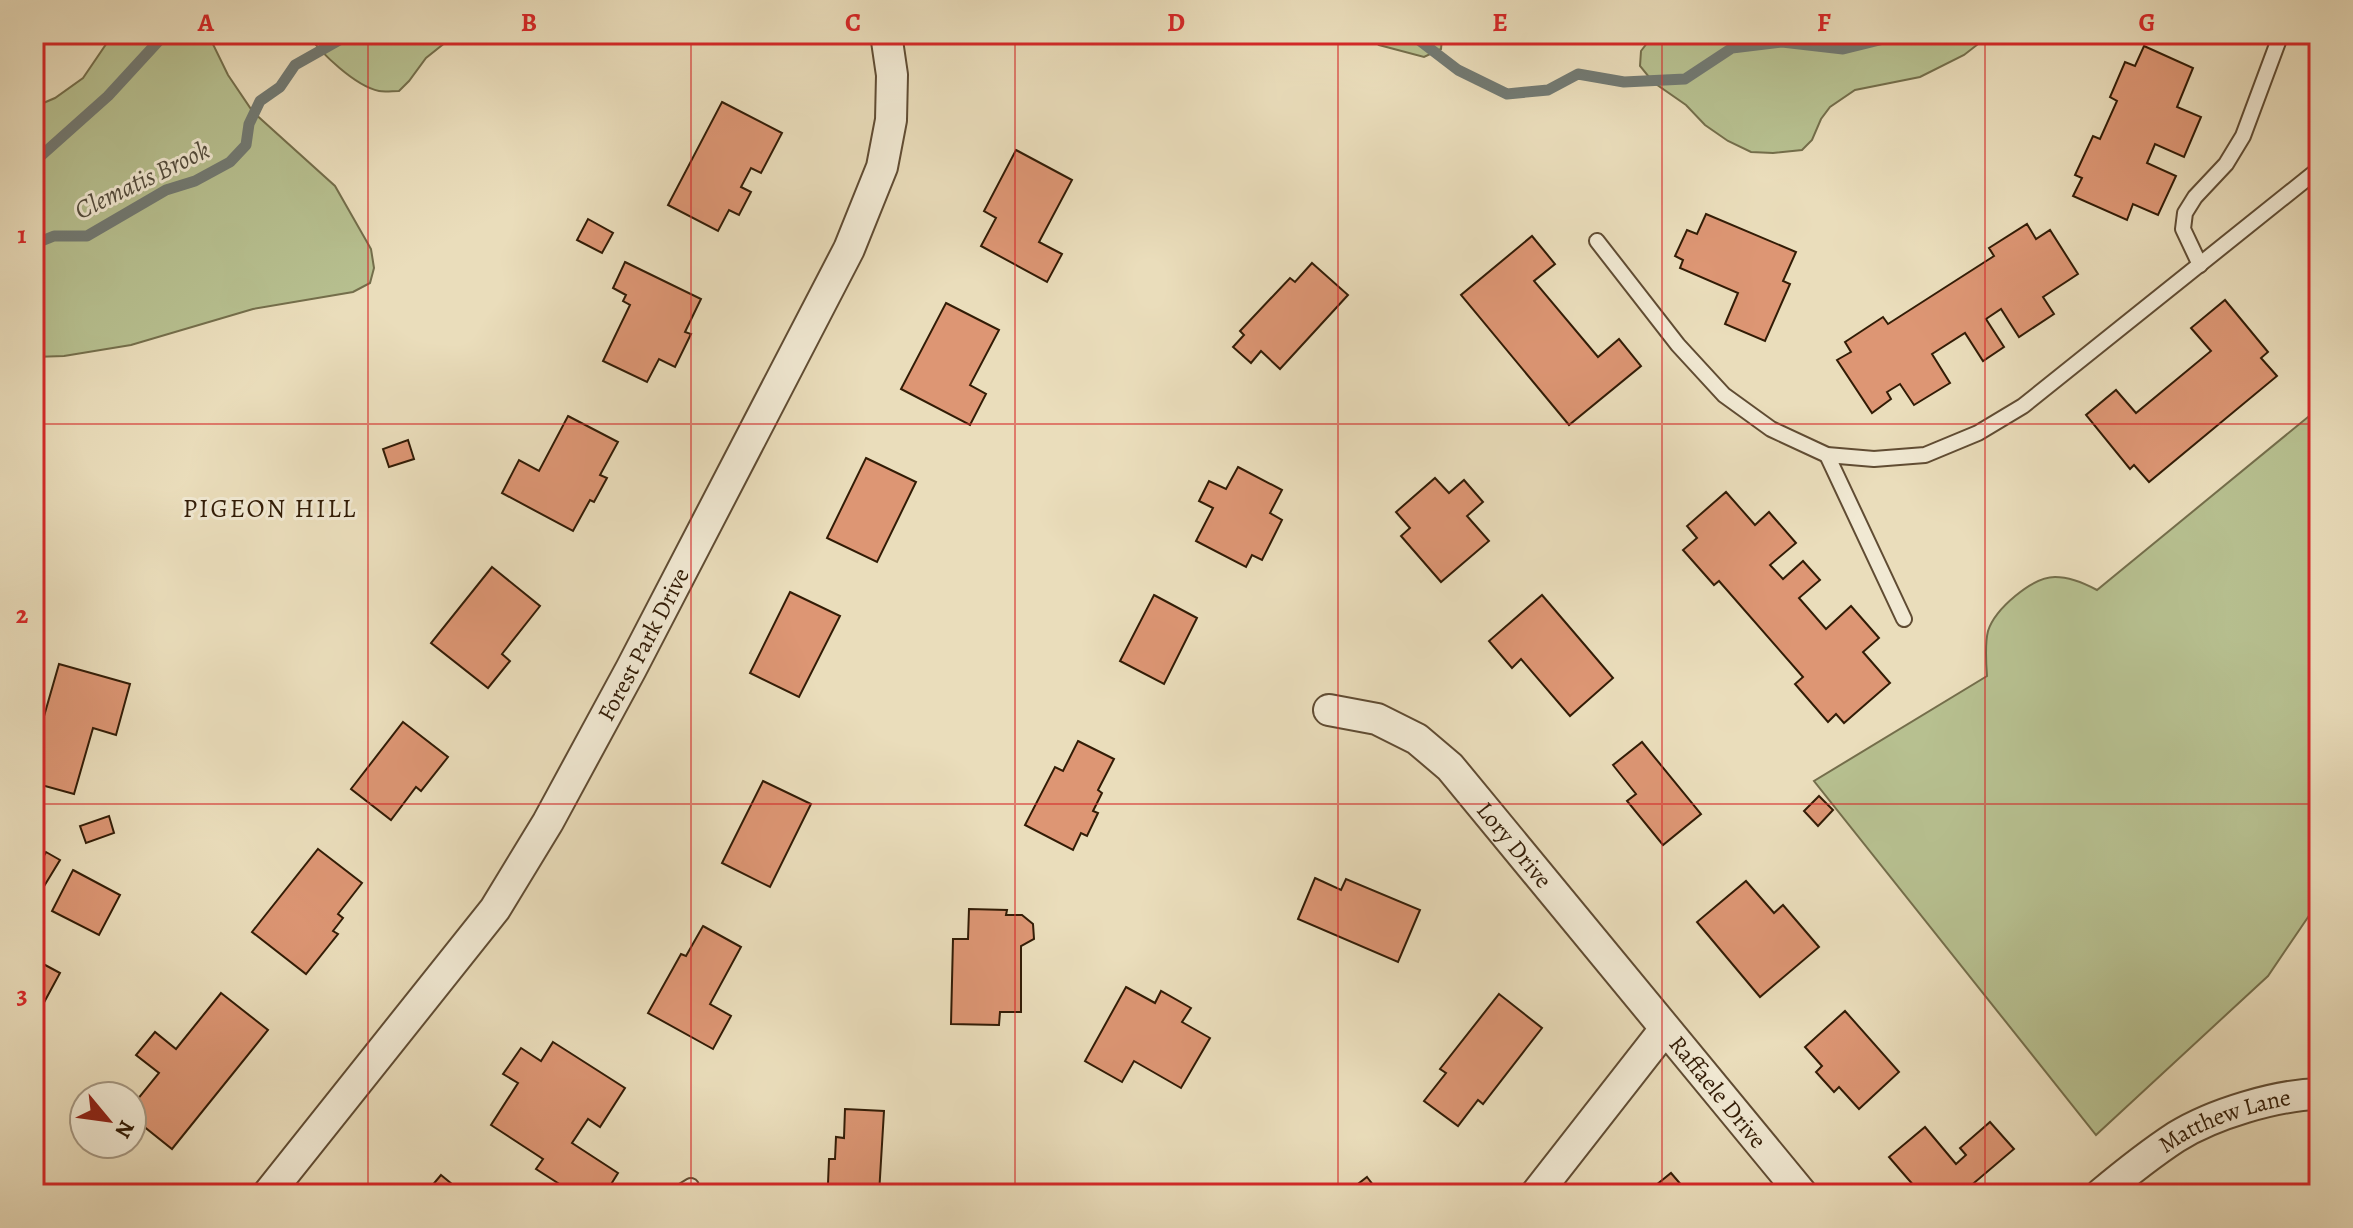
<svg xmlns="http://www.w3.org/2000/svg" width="2353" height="1228" font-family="Alegreya,serif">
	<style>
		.green { fill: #b7c090; stroke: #746e4b; stroke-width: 2 }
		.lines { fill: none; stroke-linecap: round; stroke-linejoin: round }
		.stream { stroke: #727a73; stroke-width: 11 }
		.building { fill: #dd9674; stroke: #321c06; stroke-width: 2 }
		.lane-casing { stroke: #604c33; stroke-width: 18 }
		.street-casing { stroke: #604c33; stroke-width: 34 }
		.lane { stroke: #f1e9d3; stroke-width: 14 }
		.street { stroke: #f1e9d3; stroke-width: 30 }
		.grid { fill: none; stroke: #d62828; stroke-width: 2; stroke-opacity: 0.55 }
		.labels { text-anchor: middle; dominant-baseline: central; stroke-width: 6; stroke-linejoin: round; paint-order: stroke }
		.street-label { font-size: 24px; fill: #321c06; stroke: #f1e9d3 }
		.water-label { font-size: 26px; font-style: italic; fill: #524b3c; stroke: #f1e9d3 }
		.neighbourhood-label { font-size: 26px; letter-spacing: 2px; fill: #321c06; stroke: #f1e9d3 }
		.neatline { fill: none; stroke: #d62828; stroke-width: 3 }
		.grid-label { font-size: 26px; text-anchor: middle; font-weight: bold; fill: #d62828 }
	</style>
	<rect width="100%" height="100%" fill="#eaddbb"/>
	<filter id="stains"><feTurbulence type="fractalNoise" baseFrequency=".0025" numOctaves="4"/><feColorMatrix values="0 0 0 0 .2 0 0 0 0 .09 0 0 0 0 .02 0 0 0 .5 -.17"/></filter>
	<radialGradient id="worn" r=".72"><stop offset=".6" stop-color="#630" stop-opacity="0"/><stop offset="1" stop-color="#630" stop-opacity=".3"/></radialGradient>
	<g class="green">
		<path d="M113 34H208L228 75 253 112 335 186 371 249 374 268 370 283 353 292 253 309 131 345 64 356 34 357V107L55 98 83 78Z"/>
		<path d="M307 34H456L426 58 409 81 399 91C393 91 384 92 379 91 355 86 321 53 307 34Z"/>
		<path d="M1363 34H1440L1442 38 1441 49 1424 57 1379 45Z"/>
		<path d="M1654 34H1991L1964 55 1920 77 1855 90 1830 107 1821 119 1812 140 1802 150 1773 153 1751 152 1728 141 1705 125 1686 105 1653 82 1640 66 1641 51Z"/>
		<path d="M2319 408V901L2268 976 2096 1135 1814 781 1987 676C1986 663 1985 643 1988 631 1995 609 2032 577 2055 577 2070 577 2084 583 2097 590Z"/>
	</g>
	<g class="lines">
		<g class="stream">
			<path d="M1411 34 1458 70 1507 94 1548 90 1578 74 1624 82 1685 79 1732 48 1782 42 1843 49 1904 34"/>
			<path d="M34 162 108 96 165 34"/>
			<path d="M34 244 54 236H87L166 190 195 181 230 162 246 145 249 124 260 101 280 87 295 65 350 34"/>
		</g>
	</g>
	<g class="building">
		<path d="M2144 46 2193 68 2177 107 2201 117 2184 157 2155 144 2147 163 2176 176 2158 215 2133 204 2127 220 2073 196 2082 178 2075 175 2093 136 2100 139 2117 101 2110 97 2125 62 2135 66Z"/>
		<path d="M722 102 782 133 761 173 751 168 741 187 751 192 739 215 729 210 718 231 668 205Z"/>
		<path d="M1016 150 1072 180 1039 242 1062 254 1047 282 981 246 996 218 984 211Z"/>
		<path d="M1706 214 1796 252 1783 281 1790 284 1765 341 1725 324 1738 293 1680 268 1683 260 1675 256 1687 230 1697 234Z"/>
		<path d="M588 219 613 233 602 253 577 240Z"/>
		<path d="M2027 224 2036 239 2050 230 2078 274 2043 297 2054 314 2019 337 2001 309 1986 319 2004 347 1983 361 1965 333 1932 354 1950 383 1914 405 1900 384 1887 392 1891 399 1872 413 1837 360 1851 352 1845 342 1883 317 1888 324 1994 256 1989 248Z"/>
		<path d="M1532 236 1555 264 1534 281 1598 357 1619 339 1641 366 1569 425 1461 295Z"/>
		<path d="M625 262 701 299 685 332 691 334 675 367 659 359 647 382 603 361 630 305 623 301 626 295 613 288Z"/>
		<path d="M1312 263 1348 295 1280 369 1261 351 1251 363 1233 347 1244 335 1240 331 1290 278 1295 282Z"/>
		<path d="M2225 300 2268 352 2261 358 2277 376 2149 482 2134 465 2130 469 2086 415 2116 390 2136 413 2211 351 2191 328Z"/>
		<path d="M946 303 999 330 970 385 986 394 970 425 901 389Z"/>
		<path d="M568 416 618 442 600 475 607 478 594 502 590 500 573 531 502 493 519 460 539 471Z"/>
		<path d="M408 440 414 459 389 467 383 449Z"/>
		<path d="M866 458 916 482 877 562 827 538Z"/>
		<path d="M1238 467 1282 490 1270 513 1282 520 1262 560 1252 555 1246 567 1196 541 1213 508 1199 501 1209 481 1226 489Z"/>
		<path d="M1435 478 1449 493 1464 480 1483 502 1467 516 1489 541 1441 582 1401 536 1410 528 1396 512Z"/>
		<path d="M1726 492 1755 525 1769 512 1796 543 1770 565 1783 579 1803 561 1820 580 1799 598 1826 629 1851 606 1879 638 1863 652 1890 683 1844 723 1836 714 1828 722 1795 684 1803 677 1719 581 1714 585 1683 550 1697 538 1687 526Z"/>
		<path d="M492 567 540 606 502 654 510 661 488 688 431 643Z"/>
		<path d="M790 592 840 616 799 697 750 673Z"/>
		<path d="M1154 595 1197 618 1164 684 1120 661Z"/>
		<path d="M1542 595 1613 678 1570 716 1521 659 1512 668 1489 641Z"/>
		<path d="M59 664 130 684 116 735 93 728 74 794 34 783V751Z"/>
		<path d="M403 722 448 757 421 791 416 787 391 820 351 789Z"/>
		<path d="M1078 741 1114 759 1098 790 1102 793 1093 811 1098 813 1087 836 1081 833 1073 850 1025 825 1055 767 1063 771Z"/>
		<path d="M1642 742 1701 814 1663 845 1627 801 1636 794 1613 765Z"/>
		<path d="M763 781 811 804 770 887 722 863Z"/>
		<path d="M1819 796 1833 810 1818 826 1804 811Z"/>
		<path d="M109 816 114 833 86 843 80 826Z"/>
		<path d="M318 849 362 883 338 914 343 918 333 931 338 934 306 974 252 932Z"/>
		<path d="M46 852 60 860 43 888 34 883V874Z"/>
		<path d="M73 870 120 895 99 935 52 911Z"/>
		<path d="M1315 878 1341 890 1346 879 1420 910 1398 962 1298 919Z"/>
		<path d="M1746 881 1774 913 1783 905 1819 947 1760 997 1697 922Z"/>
		<path d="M969 909 1007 910 1006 915H1022L1033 924 1034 939 1021 946V1012H1000L999 1025 951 1024 953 939H968Z"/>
		<path d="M703 926 741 947 710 1004 731 1016 713 1049 648 1013 681 954 686 956Z"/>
		<path d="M34 959 60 973 34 1021Z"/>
		<path d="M1126 987 1155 1003 1161 991 1191 1008 1182 1022 1210 1038 1181 1088 1134 1061 1122 1082 1085 1061Z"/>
		<path d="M221 993 268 1030 172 1149 132 1117V1106L159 1073 136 1055 155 1032 176 1049Z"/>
		<path d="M1499 994 1542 1028 1483 1104 1478 1100 1458 1126 1424 1101 1446 1073 1440 1069Z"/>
		<path d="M1845 1011 1899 1072 1859 1109 1839 1087 1834 1092 1816 1072 1822 1066 1805 1047Z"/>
		<path d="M553 1042 625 1088 600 1127 588 1119 572 1143 618 1173 605 1194H575L536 1169 543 1159 491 1125 518 1083 503 1074 521 1048 541 1061Z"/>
		<path d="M845 1109 884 1111 879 1194H833V1184H828L829 1159H835L836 1137 844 1138Z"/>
		<path d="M1990 1122 2014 1149 1961 1194H1921L1889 1157 1925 1127 1956 1164 1966 1155 1960 1148Z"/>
		<path d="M1671 1173 1689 1194H1645Z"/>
		<path d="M441 1175 464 1194H425Z"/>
		<path d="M1367 1177 1380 1194H1345Z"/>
		<path d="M2314 1181 2319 1187V1194H2283L2294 1185 2300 1192Z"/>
	</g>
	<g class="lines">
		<defs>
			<g id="lane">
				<path d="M1597 241 1678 345 1724 395 1771 429 1827 455 1874 459 1925 455 1978 433 2023 406 2319 169"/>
				<path d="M2200 265 2183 229 2185 213 2195 197 2226 164 2243 136 2281 34"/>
				<path d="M1827 455 1904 619"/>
				<path d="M678 1194 691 1186"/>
			</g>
			<g id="street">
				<path id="s1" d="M1329 710 1377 719 1417 739 1450 767 1802 1194"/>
				<path id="s2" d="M268 1194 495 909 548 822 631 669 849 249 882 167 891 120 892 75 886 34"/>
				<path d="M1536 1194 1665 1029"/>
				<path id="s3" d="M2101 1194C2125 1174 2150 1154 2176 1137 2213 1114 2276 1095 2319 1094"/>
			</g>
		</defs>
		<use href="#lane" class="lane-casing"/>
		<use href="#street" class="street-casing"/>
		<use href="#lane" class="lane"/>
		<use href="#street" class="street"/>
	</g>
	<path class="grid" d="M368 34V1194M691 34V1194M1015 34V1194M1338 34V1194M1662 34V1194M1985 34V1194M34 424H2319M34 804H2319"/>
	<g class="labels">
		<g class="street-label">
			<text stroke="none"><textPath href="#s2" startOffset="668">Forest Park Drive</textPath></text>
			<text stroke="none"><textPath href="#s1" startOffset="238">Lory Drive</textPath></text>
			<text stroke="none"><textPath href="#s1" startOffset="558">Raffaele Drive</textPath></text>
			<text stroke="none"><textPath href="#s3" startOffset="146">Matthew Lane</textPath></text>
		</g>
		<g class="water-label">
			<text transform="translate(142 180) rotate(-26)">Clematis Brook</text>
		</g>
		<g class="neighbourhood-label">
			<text x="270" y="508">PIGEON HILL</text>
		</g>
	</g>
	<rect width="2353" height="1228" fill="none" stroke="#eaddbb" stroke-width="88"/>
	<g transform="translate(108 1120) rotate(119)"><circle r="38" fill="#f1e9d3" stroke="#a59781" stroke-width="2"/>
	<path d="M0-6L14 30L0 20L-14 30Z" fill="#8f2418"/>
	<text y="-12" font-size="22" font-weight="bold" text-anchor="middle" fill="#321c06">N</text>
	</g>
	<rect x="44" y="44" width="2265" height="1140" class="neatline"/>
	<g class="grid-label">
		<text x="206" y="31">A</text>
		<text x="529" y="31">B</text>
		<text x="853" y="31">C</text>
		<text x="1176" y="31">D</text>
		<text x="1500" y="31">E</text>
		<text x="1824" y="31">F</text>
		<text x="2147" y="31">G</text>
		<text x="22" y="243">1</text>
		<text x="22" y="623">2</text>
		<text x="22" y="1003">3</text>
	</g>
	<rect width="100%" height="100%" filter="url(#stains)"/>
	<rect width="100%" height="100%" fill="url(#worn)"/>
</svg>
